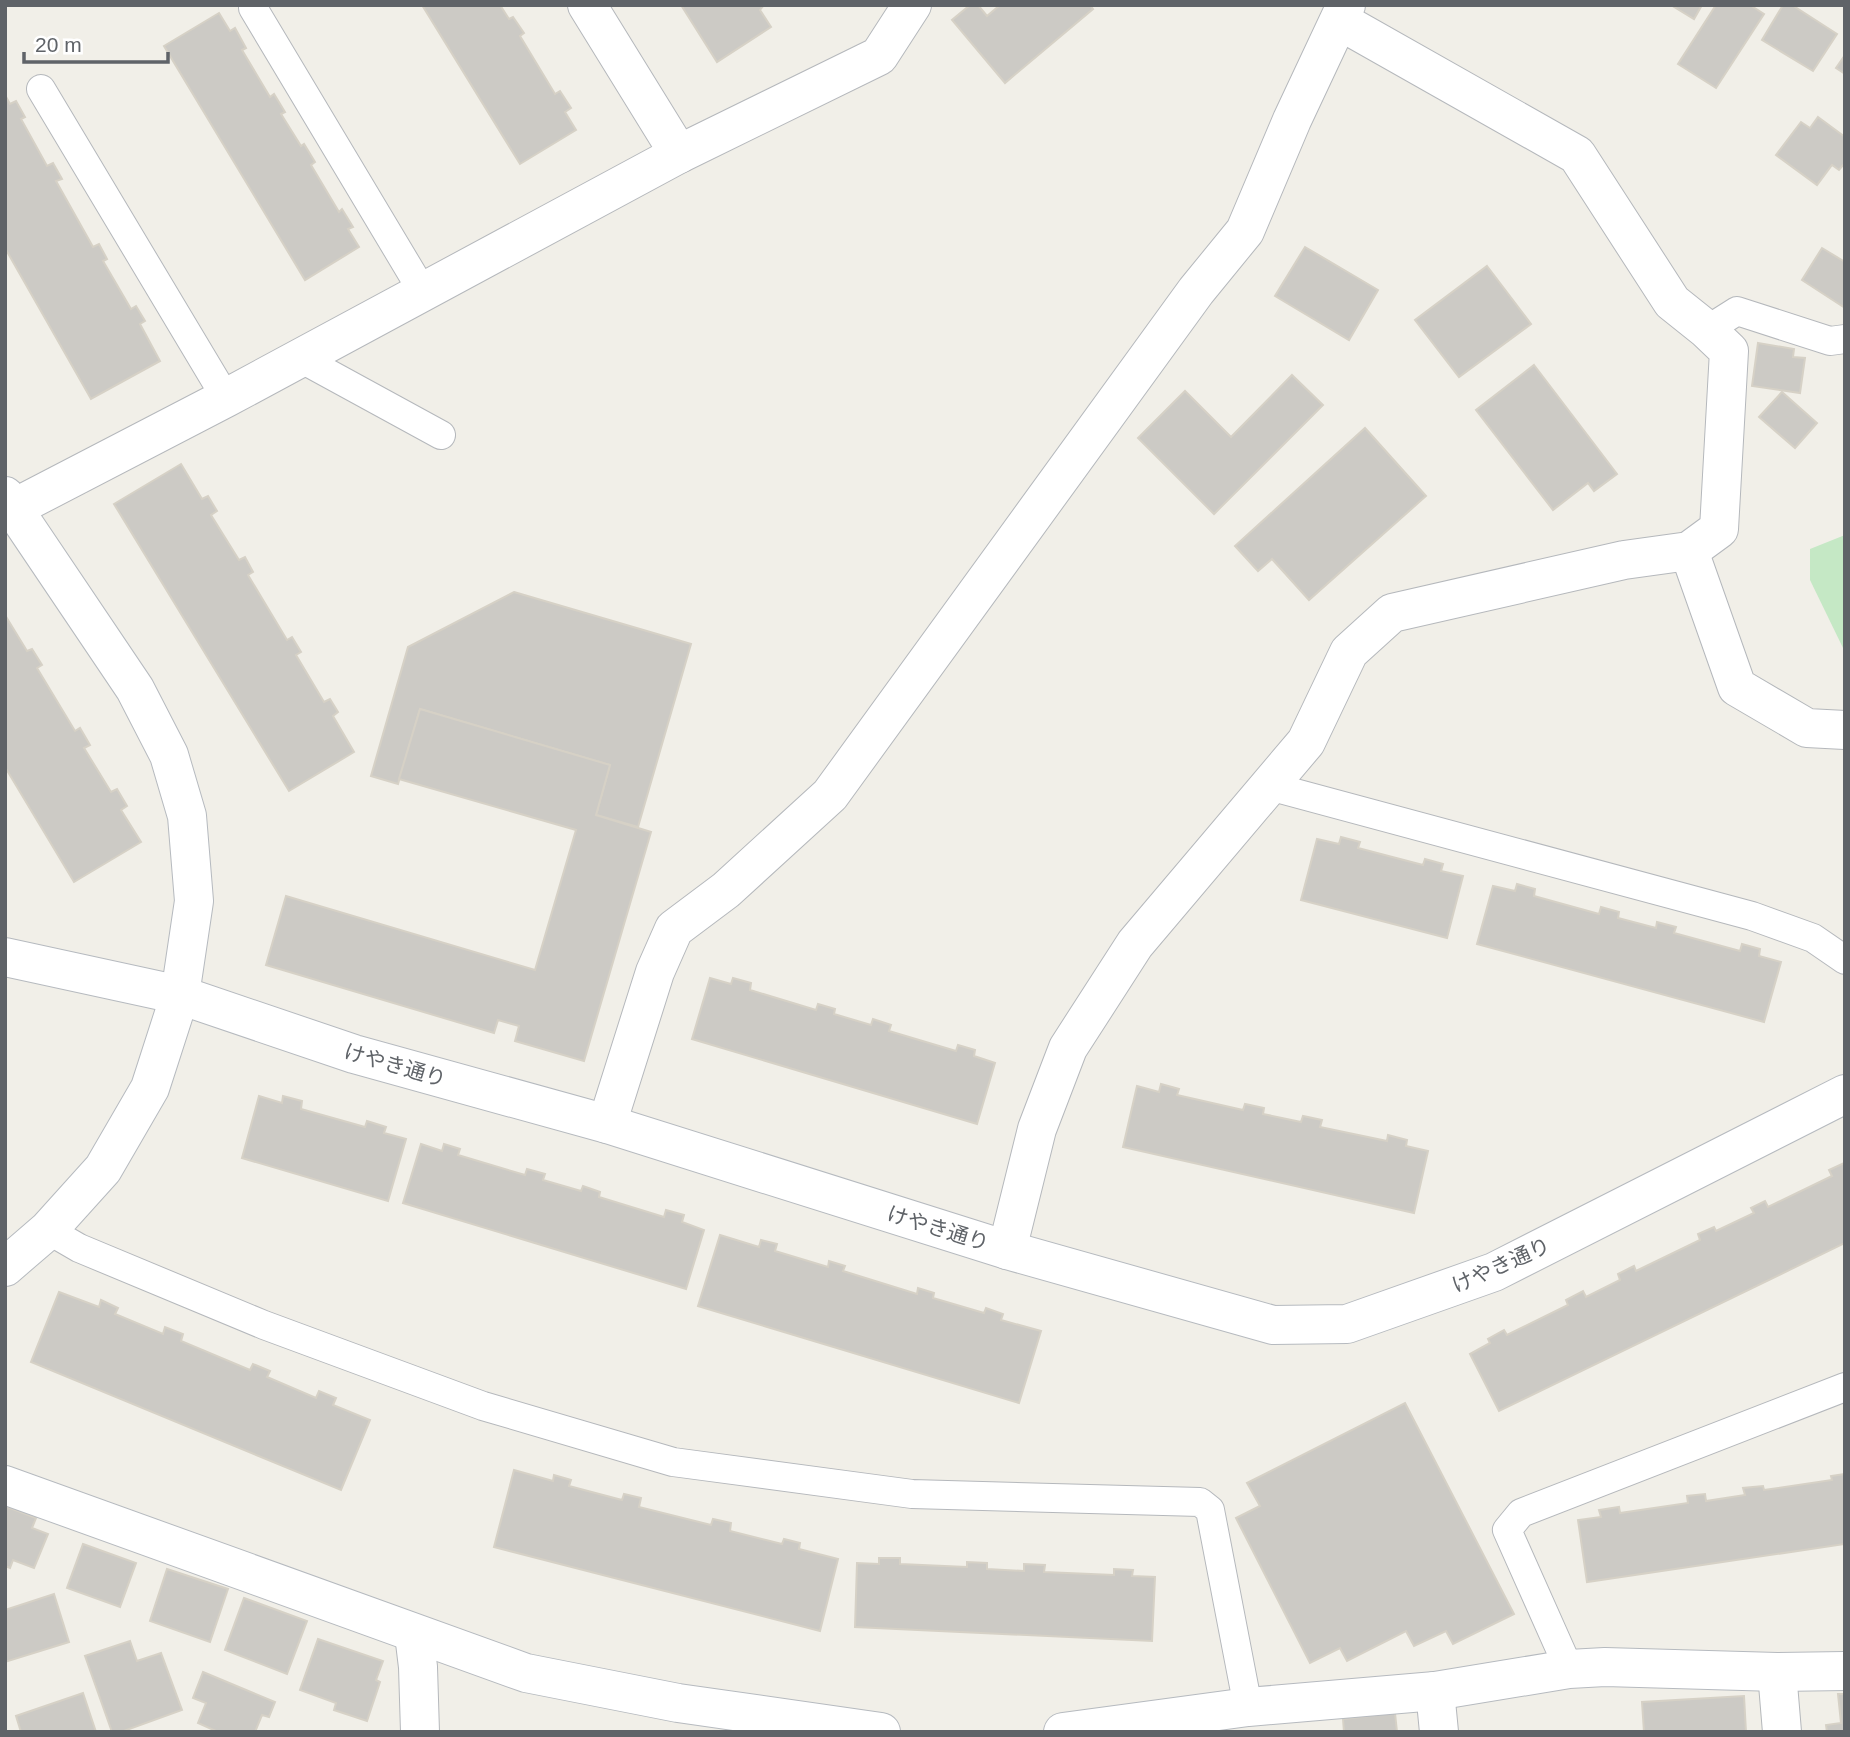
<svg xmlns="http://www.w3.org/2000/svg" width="1850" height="1737" font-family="Arial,'Noto Sans JP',sans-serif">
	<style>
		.green { fill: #c5e8c5 }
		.building { fill: #cccac5; stroke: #d6d1c6; stroke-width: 2 }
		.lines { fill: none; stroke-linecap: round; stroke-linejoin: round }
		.lane-casing { stroke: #b5b8bc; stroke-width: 30 }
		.street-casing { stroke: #b5b8bc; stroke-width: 40 }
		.secondary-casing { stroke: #b6babf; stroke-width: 40 }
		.lane { stroke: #fff; stroke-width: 28 }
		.street { stroke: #fff; stroke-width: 38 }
		.secondary { stroke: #fff; stroke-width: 38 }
		.labels { text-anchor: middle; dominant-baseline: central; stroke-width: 7; stroke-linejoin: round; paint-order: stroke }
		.street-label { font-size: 21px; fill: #5f6368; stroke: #fff }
	</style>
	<rect width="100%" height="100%" fill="#f1efe8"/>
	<path class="green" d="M1845 535V649L1844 650 1810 580V549Z"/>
	<g class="building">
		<path d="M422 5H500L509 19 513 17 524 33 520 36 555 94 560 91 571 108 565 112 576 130 520 164Z"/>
		<path d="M681 5H764L760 10 771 27 717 62Z"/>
		<path d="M970 5H978L987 16 1000 5H1090L1093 9 1005 83 952 20Z"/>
		<path d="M1671 5H1702L1694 19Z"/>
		<path d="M1716 5H1750L1764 14 1716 88 1678 64Z"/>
		<path d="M1783 5H1792L1837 34 1813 71 1762 40Z"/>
		<path d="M219 13 230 31 235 28 246 48 242 50 270 97 274 94 285 112 281 114 301 146 304 144 315 162 311 165 339 212 342 209 353 227 348 229 359 247 305 280 164 46Z"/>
		<path d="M1845 55V74L1836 68Z"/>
		<path d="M5 95 10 104 16 101 25 117 21 119 47 166 53 163 62 179 56 181 93 247 99 244 107 259 103 261 131 309 136 306 145 321 140 324 160 361 91 399 5 248Z"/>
		<path d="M1818 117 1845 137V163L1839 170 1832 165 1817 185 1776 155 1801 122 1810 128Z"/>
		<path d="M1305 247 1378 290 1349 340 1275 296Z"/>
		<path d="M1822 248 1845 262V308L1802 280Z"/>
		<path d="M1487 266 1531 324 1459 377 1415 320Z"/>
		<path d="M1758 343 1794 349 1793 357 1805 358 1800 393 1752 386Z"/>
		<path d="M1534 365 1617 474 1594 491 1588 483 1553 510 1476 410Z"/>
		<path d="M1292 375 1323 405 1214 514 1138 438 1185 391 1231 437Z"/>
		<path d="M1782 392 1817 423 1795 448 1759 417Z"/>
		<path d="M1365 428 1426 496 1309 600 1272 559 1258 571 1235 546Z"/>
		<path d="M181 464 202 499 208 496 217 511 211 515 239 560 245 557 253 572 248 575 287 640 292 637 301 652 296 655 324 702 330 699 338 712 333 716 354 752 289 791 114 504Z"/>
		<path d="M514 592 691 644 638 827 596 815 610 765 420 709 398 784 371 776 408 647Z"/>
		<path d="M5 615 27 651 32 649 42 665 37 668 75 731 80 728 90 745 84 748 111 792 117 789 127 806 121 810 141 842 74 882 5 767Z"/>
		<path d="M420 709 610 765 596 815 651 832 584 1061 515 1041 519 1026 498 1020 494 1033 266 965 286 896 535 970 576 830 399 779Z"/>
		<path d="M1341 837 1360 842 1358 848 1423 865 1425 859 1443 864 1441 871 1463 876 1447 938 1301 900 1317 839 1339 844Z"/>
		<path d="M1517 884 1535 889 1534 896 1599 914 1601 907 1619 912 1618 918 1656 928 1657 922 1676 927 1674 933 1740 951 1742 944 1760 949 1759 956 1781 962 1764 1022 1477 944 1493 886 1515 891Z"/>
		<path d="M710 978 731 984 733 978 751 983 750 990 816 1010 818 1004 835 1009 834 1014 871 1025 873 1019 891 1025 889 1031 956 1051 958 1045 975 1050 974 1056 995 1063 977 1124 692 1039Z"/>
		<path d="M1161 1084 1179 1089 1177 1095 1243 1110 1245 1104 1264 1108 1263 1114 1301 1122 1303 1116 1322 1120 1320 1127 1387 1141 1388 1135 1407 1140 1406 1146 1428 1151 1414 1213 1123 1147 1137 1086 1159 1092Z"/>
		<path d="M259 1096 282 1103 283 1096 302 1101 301 1109 365 1127 367 1121 386 1127 384 1133 406 1139 388 1201 242 1158Z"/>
		<path d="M421 1144 442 1151 444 1144 460 1149 458 1155 525 1175 527 1169 545 1174 543 1180 581 1191 583 1186 600 1192 599 1197 664 1217 666 1210 684 1215 682 1222 704 1230 686 1289 403 1203Z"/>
		<path d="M1844 1163 1845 1243 1499 1411 1470 1354 1490 1343 1488 1339 1504 1330 1507 1335 1568 1305 1566 1300 1583 1291 1586 1297 1620 1280 1618 1274 1634 1266 1636 1271 1700 1240 1698 1234 1714 1227 1716 1231 1754 1213 1751 1208 1765 1201 1768 1207 1832 1176 1829 1170Z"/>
		<path d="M720 1235 759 1247 761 1240 777 1244 775 1251 828 1267 829 1261 845 1266 843 1271 917 1294 918 1288 934 1293 933 1298 984 1313 986 1308 1003 1314 1001 1320 1041 1331 1019 1403 698 1306Z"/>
		<path d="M59 1292 99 1307 101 1300 118 1308 115 1314 163 1334 165 1327 183 1334 181 1341 250 1370 253 1364 270 1371 267 1377 316 1398 319 1391 336 1398 333 1405 370 1420 341 1490 31 1362Z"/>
		<path d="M1405 1403 1514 1614 1453 1644 1446 1631 1414 1646 1406 1631 1347 1661 1340 1648 1310 1663 1236 1518 1260 1506 1247 1483Z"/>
		<path d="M514 1470 553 1481 554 1475 571 1480 569 1486 622 1500 624 1494 641 1498 639 1507 711 1525 713 1519 731 1523 730 1531 782 1544 784 1539 800 1543 799 1549 838 1559 820 1631 494 1547Z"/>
		<path d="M1845 1474V1544L1587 1582 1578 1520 1601 1517 1599 1510 1619 1507 1620 1513 1688 1503 1687 1496 1705 1494 1706 1501 1745 1495 1743 1488 1763 1486 1764 1490 1832 1480 1831 1476Z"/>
		<path d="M5 1506 36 1518 32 1528 48 1534 34 1568 13 1560 10 1568 5 1566Z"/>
		<path d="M83 1544 136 1563 120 1607 67 1588Z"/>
		<path d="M879 1558H900V1564L967 1567V1562L987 1563V1569L1024 1571V1564L1045 1565 1044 1572 1114 1575V1569L1133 1570 1132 1576 1155 1577 1152 1641 855 1627 857 1563 879 1564Z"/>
		<path d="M167 1569 228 1589 210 1642 150 1621Z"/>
		<path d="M54 1594 69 1642 5 1662V1610Z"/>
		<path d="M244 1598 307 1621 287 1674 225 1650Z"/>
		<path d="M318 1639 383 1661 376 1680 380 1682 367 1721 334 1710 336 1703 300 1690Z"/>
		<path d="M130 1641 137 1661 161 1653 182 1710 121 1732H112L85 1656Z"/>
		<path d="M203 1672 275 1702 269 1717 262 1715 255 1732H218L198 1723 206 1703 193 1698Z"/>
		<path d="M83 1693 96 1732H21L16 1716Z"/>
		<path d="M1838 1694H1845V1732H1827L1826 1725 1841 1723Z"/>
		<path d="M1744 1696 1746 1732H1644L1642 1702Z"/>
		<path d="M1395 1713 1397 1732H1344L1343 1719Z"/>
	</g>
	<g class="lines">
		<defs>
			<g id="lane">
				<path d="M253 8 423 292"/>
				<path d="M41 89 226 398"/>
				<path d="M1707 330 1737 311 1830 341 1845 339"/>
				<path d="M300 358 441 435"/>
				<path d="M1269 786 1752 916 1813 938 1845 960"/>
				<path d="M48 1230 79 1248 264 1325 483 1406 673 1462 912 1494 1200 1502 1210 1510 1248 1707"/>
				<path d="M1569 1669 1507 1530 1521 1513 1845 1387"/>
			</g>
			<g id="street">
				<path d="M587 5 679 154"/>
				<path d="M14 508 226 398 679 154 879 56 912 5"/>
				<path d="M1689 551 1737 687 1807 728 1845 730"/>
				<path d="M607 1124 655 972 674 929 726 890 830 795 1196 291 1245 231 1292 120 1346 5"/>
				<path d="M1007 1250 1037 1129 1068 1048 1135 944 1306 742 1349 652 1392 613 1624 560 1689 551 1719 529 1729 351 1707 330 1672 302 1577 155 1340 21"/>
				<path d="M414 1634 418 1667 420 1732"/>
				<path d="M1777 1672 1782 1732"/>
				<path d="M1435 1691 1439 1732"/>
			</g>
			<g id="secondary">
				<path d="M5 496 135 689 169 755 187 816 194 901 180 995 150 1088 103 1169 48 1230 5 1267"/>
				<path d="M5 957 180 995 354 1054 607 1124 1007 1250 1273 1325 1347 1324 1494 1272 1845 1094"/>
				<path d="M5 1485 526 1673 678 1703 881 1732"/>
				<path d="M1063 1732 1248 1707 1435 1691 1569 1669 1605 1667 1777 1672 1845 1671"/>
			</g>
		</defs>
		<use href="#lane" class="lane-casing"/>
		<use href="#street" class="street-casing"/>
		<use href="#secondary" class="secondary-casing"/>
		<use href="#lane" class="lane"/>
		<use href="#street" class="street"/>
		<use href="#secondary" class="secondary"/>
	</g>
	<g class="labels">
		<g class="street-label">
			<text transform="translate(395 1065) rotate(16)">けやき通り</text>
			<text transform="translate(938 1228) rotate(17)">けやき通り</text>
			<text transform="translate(1501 1265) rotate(-24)">けやき通り</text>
		</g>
	</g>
	<rect width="1850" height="1737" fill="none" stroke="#5f6368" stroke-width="14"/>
	<path d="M24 52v10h144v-10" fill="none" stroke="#5f6368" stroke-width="3.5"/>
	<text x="35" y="52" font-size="21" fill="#5f6368" stroke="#ffffff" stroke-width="5" paint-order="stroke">20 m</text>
</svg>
